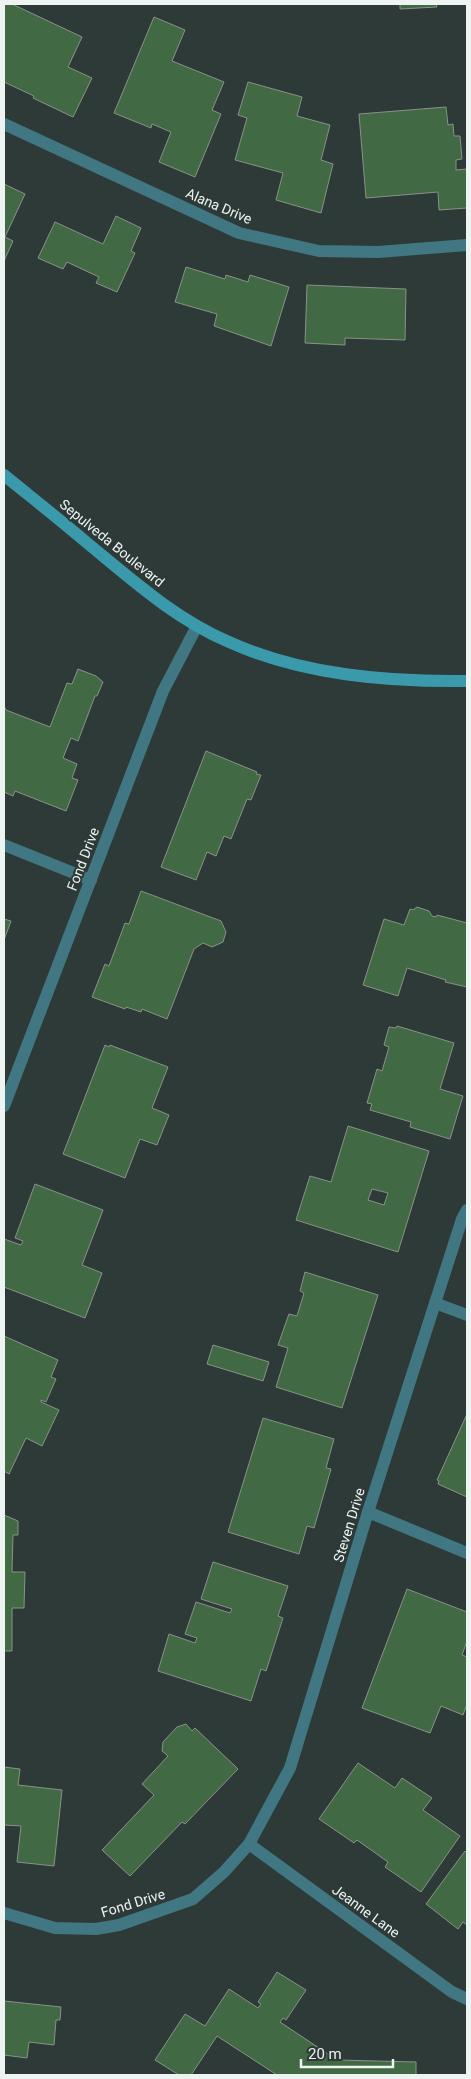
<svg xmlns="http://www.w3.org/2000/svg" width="471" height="2079" font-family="Roboto,sans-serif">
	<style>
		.building { fill: #416a44; stroke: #899289; fill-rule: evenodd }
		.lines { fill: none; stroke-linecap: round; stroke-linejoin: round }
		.service { stroke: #407782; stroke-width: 12 }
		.minor { stroke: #407782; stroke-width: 12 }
		.secondary { stroke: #3a9aac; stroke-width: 12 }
		.labels { text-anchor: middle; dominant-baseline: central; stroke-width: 4; stroke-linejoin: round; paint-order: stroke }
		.street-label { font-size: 14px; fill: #edf4f2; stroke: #2e3a37 }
	</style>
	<rect width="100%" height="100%" fill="#2e3a37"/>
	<g class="building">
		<path d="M4 4H12L82 37 68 67 92 78 73 117 33 98 34 96 4 82Z"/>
		<path d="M400 4H436L437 7 400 9Z"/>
		<path d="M154 17 185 30 172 61 224 82 212 110 221 114 195 177 159 162 171 132 152 124 151 128 114 113Z"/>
		<path d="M248 82 302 97 297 116 330 125 321 160 333 164 321 213 276 200 283 173 235 160 247 118 238 115Z"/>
		<path d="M446 107 448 125 453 124 454 136H460L462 159 456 160V170L467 169V208L439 210 438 192 366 198 359 114Z"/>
		<path d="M4 184 25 194 5 237 13 241 4 261Z"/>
		<path d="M116 216 141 228 131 251 135 253 117 292 96 283 99 277 67 262 63 269 38 258 55 222 103 244Z"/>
		<path d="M186 267 225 279 226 275 248 282 250 275 289 287 271 346 214 326 217 314 175 302Z"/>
		<path d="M307 285 406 289 405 340 345 338V345L305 343Z"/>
		<path d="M78 669 96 676 103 682 97 696H95L78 741 71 738 63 758 77 764 72 778 78 780 66 811 15 791 13 796 4 792V706L6 710 50 727 67 683 72 684Z"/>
		<path d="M206 751 257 772 256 774 261 775 251 800 247 799 231 839 224 836 216 856 207 852 196 880 161 867Z"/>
		<path d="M141 891 221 921 226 932 223 942 212 947 203 943 194 949 167 1019 142 1009 141 1012 126 1007 125 1009 92 997 105 964 109 966 125 923 129 924Z"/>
		<path d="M417 907 429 911 432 916 436 917 437 915 467 923V987L445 982 446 980 407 968 398 996 363 985 384 919 404 925 410 909 413 910Z"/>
		<path d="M4 919 11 921 4 940Z"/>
		<path d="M397 1026 454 1043 440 1089 463 1096 450 1139 410 1127 411 1122 370 1110 372 1104 367 1103 377 1069 382 1071 389 1047 384 1045 389 1027 396 1028Z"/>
		<path d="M105 1045 109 1047 110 1045 168 1067 152 1108 169 1115 157 1145 140 1139 125 1178 63 1154Z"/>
		<path d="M348 1126 429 1151 398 1252 296 1220 310 1176 331 1182ZM372 1189 388 1193 384 1205 368 1200Z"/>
		<path d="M35 1184 103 1210 82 1265 102 1273 85 1318 4 1287V1239L21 1245 23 1241 15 1238Z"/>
		<path d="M305 1272 378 1295 342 1408 276 1387 288 1348 278 1345 289 1314 297 1316 304 1293 300 1291Z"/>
		<path d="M4 1336 58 1360 51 1377 56 1379 46 1402 41 1400V1402L59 1410 42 1446 26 1438 9 1474 4 1471Z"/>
		<path d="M213 1345 269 1362 263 1381 207 1364Z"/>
		<path d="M467 1414V1497L438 1484 439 1481 437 1480Z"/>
		<path d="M263 1418 334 1439 326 1468 331 1469 314 1528 307 1526 299 1554 228 1532Z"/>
		<path d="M4 1515 18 1521V1535H13L12 1572H25L24 1608H12V1651H4Z"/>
		<path d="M213 1562 288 1586 278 1616 283 1618 266 1671 261 1669 251 1701 158 1671 169 1634 195 1643 197 1638 185 1634 196 1602 230 1613 232 1609 201 1599Z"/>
		<path d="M407 1589 467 1612V1641L462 1655 467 1657V1704L463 1715 441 1706 430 1733 362 1708Z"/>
		<path d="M186 1724 192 1731 195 1728 238 1769 185 1824 182 1822 130 1876 102 1850 154 1795 142 1784 168 1756 162 1751 163 1742 177 1727Z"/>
		<path d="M358 1763 395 1788 402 1778 432 1798 423 1810 460 1836 421 1892 385 1867 388 1862 357 1840 354 1843 319 1819Z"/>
		<path d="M4 1767 20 1769 18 1785 62 1790 54 1866 17 1862 21 1826 4 1825Z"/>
		<path d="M465 1851 467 1853V1925L463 1922 458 1929 426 1904Z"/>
		<path d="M277 1972 306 1990 286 2020 283 2018 280 2022 337 2060 416 2062V2075H277L217 2036 191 2075H179L155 2060 185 2014 205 2026 229 1989 258 2008 261 2004 258 2002Z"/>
		<path d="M4 2001 61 2007 60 2020H56L54 2045 29 2042 27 2058 4 2055Z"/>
	</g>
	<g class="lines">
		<path class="service" d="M435 1303 467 1315"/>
		<g class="minor">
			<path d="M4 124 239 233 319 251 378 252 467 245"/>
			<path d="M4 845 91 880"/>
			<path d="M4 1106 163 691 197 626"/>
			<path d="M368 1512 467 1553"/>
			<path d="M249 1844 452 1992 467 1999"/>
			<path d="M4 1913 55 1928 96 1929 119 1925 193 1899 224 1872 249 1844 290 1768 368 1512 462 1219 467 1210"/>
		</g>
		<path class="secondary" d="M4 475C31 497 59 519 86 542 131 579 175 619 229 642 303 675 387 682 467 681"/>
	</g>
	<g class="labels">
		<g class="street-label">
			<text transform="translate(219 206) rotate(23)">Alana Drive</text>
			<text transform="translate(112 543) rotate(39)">Sepulveda Boulevard</text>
			<text transform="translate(83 859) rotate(-69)">Fond Drive</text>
			<text transform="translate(349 1525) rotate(-73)">Steven Drive</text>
			<text transform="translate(133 1903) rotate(-17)">Fond Drive</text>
			<text transform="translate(366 1911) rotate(36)">Jeanne Lane</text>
		</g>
	</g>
	<rect width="471" height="2079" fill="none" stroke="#edf4f2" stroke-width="10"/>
	<path d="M301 2059v8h92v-8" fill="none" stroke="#edf4f2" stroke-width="2.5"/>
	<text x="308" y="2059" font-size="15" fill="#edf4f2" stroke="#2e3a37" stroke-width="4" paint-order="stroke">20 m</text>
</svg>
